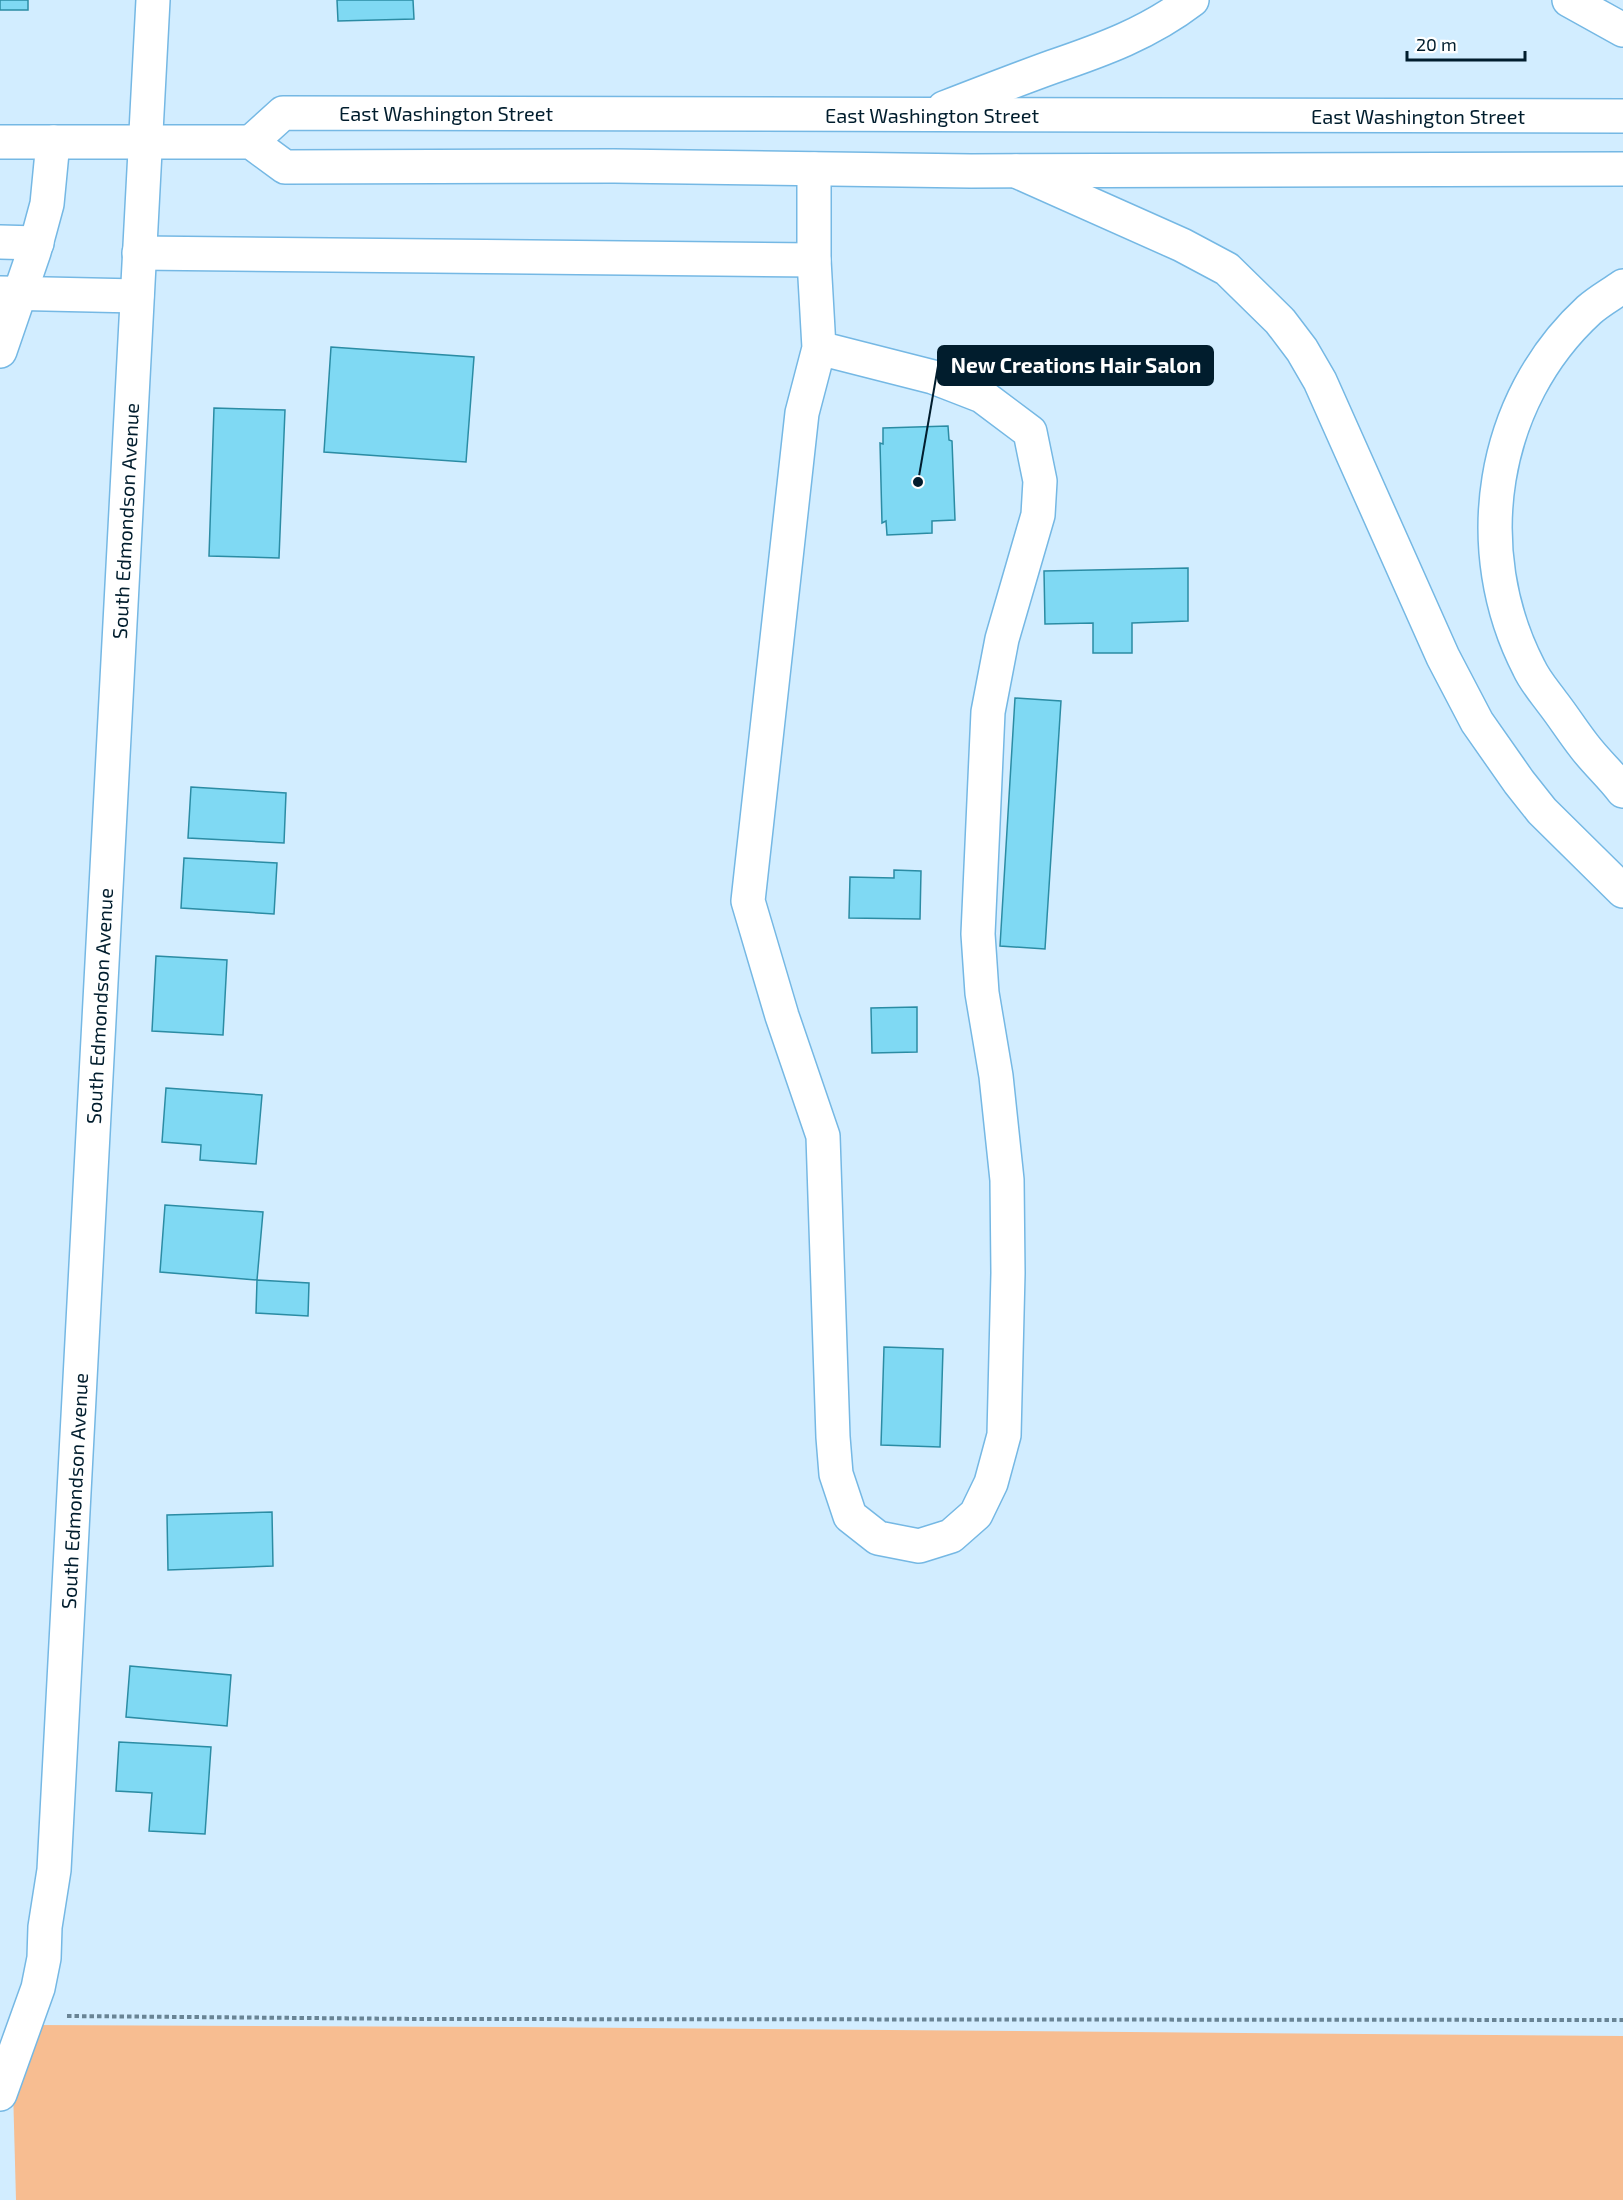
<svg xmlns="http://www.w3.org/2000/svg" width="1623" height="2200" font-family="'Exo 2',sans-serif">
	<style>
		.green { fill: #f7bd91 }
		.building { fill: #7fd9f3; stroke: #2b8ca4; stroke-width: 1.5 }
		.lines { fill: none; stroke-linecap: round; stroke-linejoin: round }
		.minor-casing { stroke: #75b8e4; stroke-width: 36 }
		.major-casing { stroke: #75b8e4; stroke-width: 36 }
		.highway-casing { stroke: #75b8e4; stroke-width: 36 }
		.path { stroke: #698495; stroke-width: 4; stroke-dasharray: 4.5 3; stroke-linecap: butt }
		.minor { stroke: #fff; stroke-width: 33 }
		.major { stroke: #fff; stroke-width: 33 }
		.highway { stroke: #fff; stroke-width: 33 }
		.labels { text-anchor: middle; dominant-baseline: central; stroke-width: 4.5; stroke-linejoin: round; paint-order: stroke }
		.street-label { font-size: 20px; fill: #011d2d; stroke: #fff }
		.leader { fill: none; stroke: #011d2d; stroke-width: 2 }
		.callout-dot { fill: #011d2d; stroke: #fff; stroke-width: 2 }
		.callout { fill: #011d2d; stroke: #011d2d; stroke-width: 2 }
		.callout-label { font-size: 21px; text-anchor: middle; font-weight: bold; fill: #fff }
	</style>
	<rect width="100%" height="100%" fill="#d2edff"/>
	<path class="green" d="M35 2025 517 2027 1623 2036V2200H16L13 2089Z"/>
	<g class="building">
		<rect x="0" y="0" width="28" height="10"/>
		<path d="M337 0H413L414 19 338 21Z"/>
		<path d="M331 347 474 357 466 462 324 452Z"/>
		<path d="M214 408 285 410 279 558 209 556Z"/>
		<path d="M948 426 949 440 952 441 955 520 932 521V533L887 535 886 521 882 523 880 443 883 444V428Z"/>
		<path d="M1188 568V621L1132 623V653H1093V623L1045 624 1044 571Z"/>
		<path d="M1015 698 1061 701 1045 949 1000 946Z"/>
		<path d="M191 787 286 793 284 843 188 838Z"/>
		<path d="M184 858 277 863 274 914 181 908Z"/>
		<path d="M894 870 921 871 920 919 849 918 850 877 894 878Z"/>
		<path d="M156 956 227 960 223 1035 152 1031Z"/>
		<path d="M917 1007V1052L872 1053 871 1008Z"/>
		<path d="M166 1088 262 1095 256 1164 200 1160 201 1145 162 1142Z"/>
		<path d="M165 1205 263 1212 257 1280 160 1272Z"/>
		<path d="M257 1280 309 1283 308 1316 256 1313Z"/>
		<path d="M884 1347 943 1349 940 1447 881 1445Z"/>
		<path d="M272 1512 273 1566 168 1570 167 1515Z"/>
		<path d="M130 1666 231 1675 227 1726 126 1717Z"/>
		<path d="M119 1742 211 1747 205 1834 149 1831 152 1793 116 1791Z"/>
	</g>
	<g class="lines">
		<defs>
			<g id="minor">
				<path d="M814 169V260L819 348 802 413 748 901 782 1016 823 1136 833 1437 836 1474 850 1516 878 1538 919 1546 951 1536 976 1514 991 1483 1004 1435 1008 1273 1007 1180 996 1076 982 993 978 934 988 712 1002 639 1038 515 1040 481 1030 432 982 396 933 377 819 348"/>
				<path d="M0 242 37 243"/>
				<path d="M139 253 814 260"/>
				<path d="M1 293 137 296"/>
				<path d="M0 351 34 252 47 204 53 142"/>
				<path d="M0 2094 38 1988 44 1958 45 1927 54 1870 153 0"/>
			</g>
			<g id="major">
				<path d="M944 108C980 94 1016 80 1052 67 1102 50 1149 33 1192 0"/>
				<path d="M0 142H251L285 167 614 166 971 171 1623 169"/>
				<path d="M251 142 283 113 1623 116"/>
			</g>
			<g id="highway">
				<path d="M1569 0 1623 30"/>
				<path d="M1016 171 1182 245 1227 269 1280 321 1302 350 1320 381 1443 657 1477 722 1519 782 1542 811 1623 891"/>
				<path d="M1623 286C1612 294 1599 301 1589 310 1490 401 1468 550 1529 668 1535 681 1544 691 1552 702 1563 716 1573 732 1584 746 1596 762 1611 775 1623 791"/>
			</g>
		</defs>
		<use href="#minor" class="minor-casing"/>
		<use href="#major" class="major-casing"/>
		<use href="#highway" class="highway-casing"/>
		<path class="path" d="M67 2016 423 2019 1623 2020"/>
		<use href="#minor" class="minor"/>
		<use href="#major" class="major"/>
		<use href="#highway" class="highway"/>
	</g>
	<g class="labels">
		<g class="street-label">
			<text x="446" y="113">East Washington Street</text>
			<text x="932" y="115">East Washington Street</text>
			<text x="1418" y="116">East Washington Street</text>
			<text transform="translate(125 521) rotate(-87)">South Edmondson Avenue</text>
			<text transform="translate(99 1006) rotate(-87)">South Edmondson Avenue</text>
			<text transform="translate(74 1491) rotate(-87)">South Edmondson Avenue</text>
		</g>
	</g>
	<path class="leader" d="M918 482L938 366"/>
	<circle class="callout-dot" cx="918" cy="482" r="6"/>
	<rect class="callout" x="938" y="346" width="275" height="39" rx="6"/>
	<g class="callout-label">
		<text x="1076" y="373">New Creations Hair Salon</text>
	</g>
	<path d="M1407 51v9h118v-9" fill="none" stroke="#011d2d" stroke-width="3"/>
	<text x="1416" y="51" font-size="18" fill="#011d2d" stroke="#ffffff" stroke-width="4.5" paint-order="stroke">20 m</text>
</svg>
